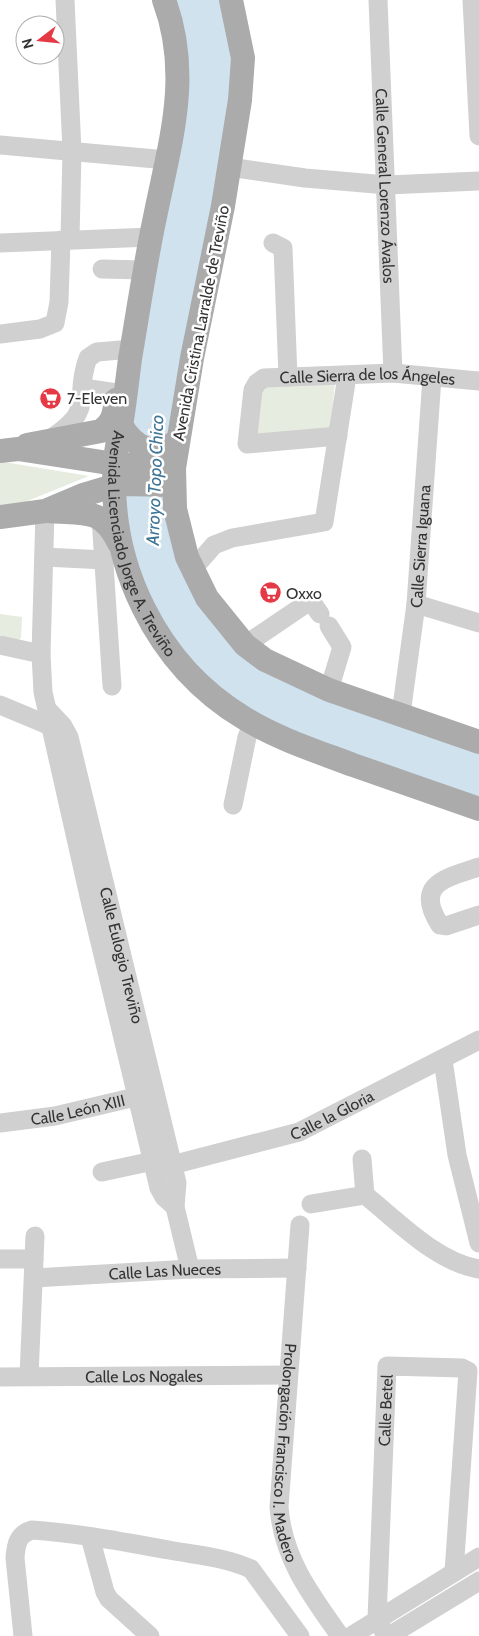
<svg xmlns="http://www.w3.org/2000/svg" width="479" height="1636" font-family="Cabin,sans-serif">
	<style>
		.green { fill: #e6ecdf }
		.water { fill: #cfe2ee }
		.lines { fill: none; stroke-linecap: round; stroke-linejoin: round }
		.minor { stroke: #d0d0d0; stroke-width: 19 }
		.major { stroke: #ababab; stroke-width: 24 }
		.labels { text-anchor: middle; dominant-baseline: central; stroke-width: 5; stroke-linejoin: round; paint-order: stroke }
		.street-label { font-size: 16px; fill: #333; stroke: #fff }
		.poi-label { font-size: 16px; fill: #333; stroke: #fff; text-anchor: start }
		.water-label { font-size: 18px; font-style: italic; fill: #3f7597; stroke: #fff }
	</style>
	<rect width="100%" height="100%" fill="#fff"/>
	<g class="green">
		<path d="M335 383 330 430 250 437 257 387Z"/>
		<path d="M4 462 89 476 15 506 0 508V463Z"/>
		<path d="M0 614 22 617 21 638 17 641 0 635Z"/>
	</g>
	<path class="water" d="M164 0H231L240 35 192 358 180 534 245 645 479 742V809L297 745 172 655 116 515 171 141Z"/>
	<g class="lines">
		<g class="minor">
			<path d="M65 0 72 151 70 239"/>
			<path id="s1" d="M378 0 393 373"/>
			<path d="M472 0 479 136"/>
			<path d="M0 145 167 160"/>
			<path d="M229 167 305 178 387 185 479 181"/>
			<path d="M0 243 151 237"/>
			<path d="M273 243 283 248 288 377"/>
			<path d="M102 269 145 270"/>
			<path d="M0 334 40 329 55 323 59 302 61 240"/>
			<path d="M83 388 117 393"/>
			<path id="s2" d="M338 436 247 444 253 390 257 383 264 378 393 373 479 381"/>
			<path d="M50 439C98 407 72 401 88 358L97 352 132 349"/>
			<path d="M45 511 41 654 43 692 91 905 159 1188 164 1197 175 1207"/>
			<path d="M101 518 112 686"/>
			<path d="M44 557 105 560"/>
			<path d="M200 561 214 545 232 538 324 522 347 376"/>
			<path d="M416 604 479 623"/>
			<path d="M329 626 342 647 329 690"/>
			<path d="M0 645 41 654"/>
			<path d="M245 645 307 603 313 604 320 614"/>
			<path d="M0 705 48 725 60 726"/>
			<path id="s3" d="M48 710 63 726 69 737 177 1183 175 1207 190 1269"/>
			<path id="s4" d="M401 714 416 604 432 378"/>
			<path d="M233 805 247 737 253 723"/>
			<path d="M479 867C447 878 413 883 440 925L446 926 479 915"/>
			<path d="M443 1060 457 1155 479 1243"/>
			<path id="s5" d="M0 1123 55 1116 148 1094"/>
			<path d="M362 1159 365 1195"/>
			<path id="s6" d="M172 1165 299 1132 479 1040"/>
			<path d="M102 1172 153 1161"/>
			<path d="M365 1195C398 1221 436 1262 479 1269"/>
			<path d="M311 1204 365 1195"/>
			<path id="s7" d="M300 1225 279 1507C283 1559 311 1595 340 1636"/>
			<path d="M0 1259H34"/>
			<path id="s8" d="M34 1278 190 1269 297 1268"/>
			<path d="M29 1376 35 1236"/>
			<path id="s9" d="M0 1377 288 1375"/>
			<path d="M90 1537 105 1592 109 1599 150 1636"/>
			<path d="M23 1636 15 1558C16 1544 18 1534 32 1530 78 1533 123 1542 169 1550 196 1555 225 1557 251 1569L300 1636"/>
			<path d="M351 1636 479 1557"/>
			<path id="s10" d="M386 1636 377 1619 387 1366 462 1368 468 1371 454 1572"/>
			<path d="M389 1636 479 1581"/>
		</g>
		<g class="major">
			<path id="s11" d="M164 0C192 75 170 142 155 217 145 264 138 312 130 359 127 381 125 403 121 425 119 437 116 449 115 461 107 563 156 665 244 718 278 739 316 751 353 765 395 780 437 794 479 809"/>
			<path d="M231 0 243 58 240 100 223 206 192 358 174 468 175 509 187 557 207 598 245 645 265 660 329 690 479 742"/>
			<path d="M121 425C134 447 156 460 178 440"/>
			<path d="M27 445 101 431C113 423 114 414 116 400"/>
			<path d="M0 451 18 449 115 464 174 468"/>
			<path d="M47 511C83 514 101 506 119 543"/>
			<path d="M0 517 45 511 83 495 120 484 174 485"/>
		</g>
	</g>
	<defs>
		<symbol id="supermarket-disc" viewBox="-11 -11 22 22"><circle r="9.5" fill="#e63946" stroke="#fff"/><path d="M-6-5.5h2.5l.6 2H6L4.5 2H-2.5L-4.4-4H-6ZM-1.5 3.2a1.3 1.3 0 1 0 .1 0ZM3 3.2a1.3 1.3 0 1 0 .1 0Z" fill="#fff"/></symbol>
	</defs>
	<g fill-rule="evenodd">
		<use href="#supermarket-disc" x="38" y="386" width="25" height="25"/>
		<use href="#supermarket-disc" x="258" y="580" width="25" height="25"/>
	</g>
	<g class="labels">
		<g class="street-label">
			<text stroke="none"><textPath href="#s1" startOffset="186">Calle General Lorenzo Ávalos</textPath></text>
			<text transform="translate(201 323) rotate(-79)">Avenida Cristina Larralde de Treviño</text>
			<text stroke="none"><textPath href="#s2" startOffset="266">Calle Sierra de los Ángeles</textPath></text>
			<text stroke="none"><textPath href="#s11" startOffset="556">Avenida Licenciado Jorge A. Treviño</textPath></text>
			<text stroke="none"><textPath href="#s4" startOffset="169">Calle Sierra Iguana</textPath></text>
			<text stroke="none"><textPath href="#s3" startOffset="259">Calle Eulogio Treviño</textPath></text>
			<text stroke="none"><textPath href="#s5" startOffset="79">Calle León XIII</textPath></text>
			<text stroke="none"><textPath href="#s6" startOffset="168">Calle la Gloria</textPath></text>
			<text stroke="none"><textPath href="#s8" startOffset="131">Calle Las Nueces</textPath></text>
			<text stroke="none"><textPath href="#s9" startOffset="144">Calle Los Nogales</textPath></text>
			<text stroke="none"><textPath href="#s10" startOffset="228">Calle Betel</textPath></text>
			<text stroke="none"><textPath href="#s7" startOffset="229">Prolongación Francisco I. Madero</textPath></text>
		</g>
		<g class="poi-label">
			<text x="67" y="398">7-Eleven</text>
			<text x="286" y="593">Oxxo</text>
		</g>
		<g class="water-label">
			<text transform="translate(155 480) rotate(-88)">Arroyo Topo Chico</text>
		</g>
	</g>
	<g transform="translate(40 40) rotate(254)"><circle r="24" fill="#ffffff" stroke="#adadad"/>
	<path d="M0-4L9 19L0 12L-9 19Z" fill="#e63946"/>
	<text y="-8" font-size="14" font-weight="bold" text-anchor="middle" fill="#333333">N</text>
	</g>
</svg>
